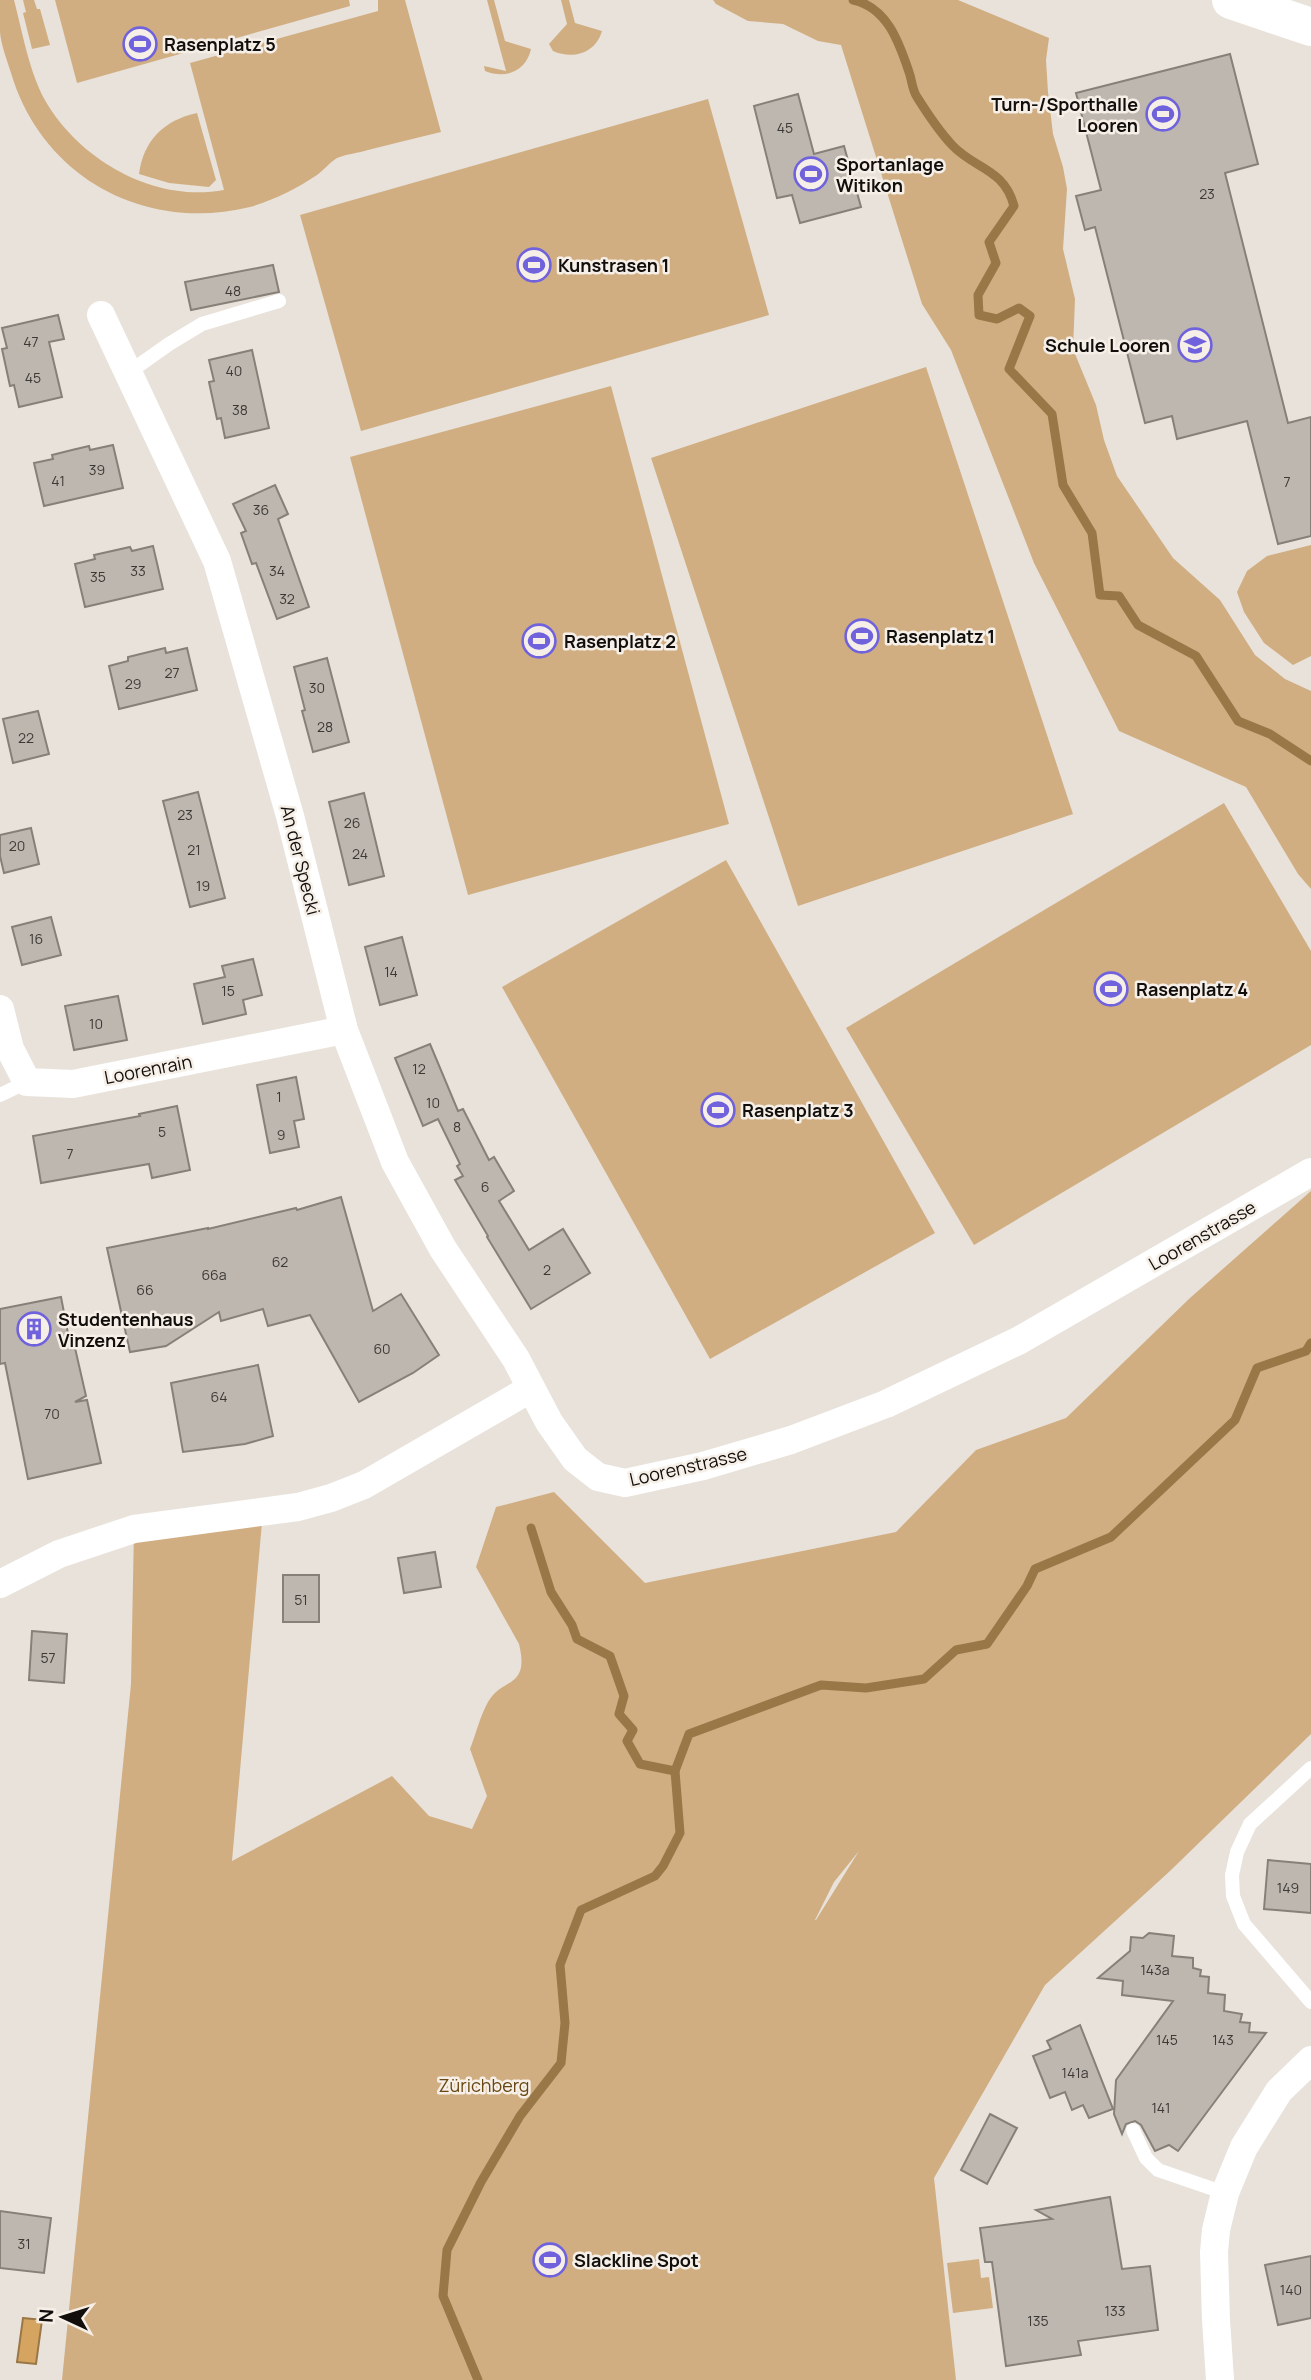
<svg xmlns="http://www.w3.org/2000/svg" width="1311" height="2380" font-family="Manrope,sans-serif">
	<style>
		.green { fill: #d0ae82; fill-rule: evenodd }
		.water { fill: #d5a460; stroke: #9a7747; stroke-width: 2 }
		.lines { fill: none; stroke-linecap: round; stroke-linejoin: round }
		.stream { stroke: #9a7747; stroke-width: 9 }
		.building { fill: #bdb7af; stroke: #868079; stroke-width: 2 }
		.lane { stroke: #fff; stroke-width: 14 }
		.street { stroke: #fff; stroke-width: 28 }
		.secondary { stroke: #fff; stroke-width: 38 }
		.labels { text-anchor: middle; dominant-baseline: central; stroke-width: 5; stroke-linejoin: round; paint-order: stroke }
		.number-label { font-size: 14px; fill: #3c3835 }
		.poi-label { font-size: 18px; font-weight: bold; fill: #110e0c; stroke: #f6efe7; text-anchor: start }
		.street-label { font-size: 18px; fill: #110e0c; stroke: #f6efe7 }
		.park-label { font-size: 18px; fill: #684712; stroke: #f6efe7 }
	</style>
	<rect width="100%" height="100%" fill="#e8e2da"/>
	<g class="green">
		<path d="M0 0H14C23 34 29 72 46 102 81 161 155 203 224 190L190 63 378 11V0H405L441 132C416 138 392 144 368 150 359 153 346 154 337 158 330 162 324 170 317 175 296 189 274 200 250 207 144 233 42 177 11 73 7 60 1 45 0 32 0 22 0 10 0 0Z"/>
		<path d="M23 0H34L37 9H40L50 45 32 49 23 13 26 12Z"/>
		<path d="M55 0H349L350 6 77 83Z"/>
		<path d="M487 0H494L505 41 531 49C526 72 505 79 485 71L484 66 506 71Z"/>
		<path d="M561 0H569L575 23 602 31C596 53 573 60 553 51L549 44 567 24Z"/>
		<path d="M713 0H958L1049 38 1046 60 1048 92 1053 134 1063 167 1067 189 1063 249 1075 299 1073 349 1096 405 1104 440 1117 476 1173 558 1220 600 1255 655 1285 679 1311 691V889L1298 874 1246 787 1119 731 1034 563 951 350 922 304 841 45 818 41 783 24 748 21 716 4Z"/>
		<path d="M708 99 769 315 361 431 300 215Z"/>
		<path d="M197 113 216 180 209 187 169 183 139 174C143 141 164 120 197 113Z"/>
		<path d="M926 367 1073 814 798 906 651 458Z"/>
		<path d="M611 386 729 824 468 895 350 457Z"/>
		<path d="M1311 545V656L1293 665 1264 643 1244 612 1237 592 1247 571 1267 556Z"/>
		<path d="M1224 803 1311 951V1045L974 1245 846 1028Z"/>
		<path d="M726 860 935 1233 710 1359 502 987Z"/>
		<path d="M1311 1191V1734L1170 1871 1045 1985 934 2178 956 2380H62L131 1684 134 1529 263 1511 232 1861 392 1776 429 1816 472 1829 487 1796 470 1749C476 1734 480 1716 488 1702 502 1677 530 1689 519 1644L476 1567 496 1507 554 1492 645 1583 896 1532 976 1450 1066 1418 1190 1298ZM859 1851 816 1920H815L834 1882Z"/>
		<path d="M979 2259 981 2278 989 2277 993 2308 953 2313 947 2263Z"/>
	</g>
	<path class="water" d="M23 2318 42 2320 36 2364 17 2362Z"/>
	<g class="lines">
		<g class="stream">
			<path d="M853 0C887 7 899 42 909 72 912 80 912 90 917 97 927 113 939 131 952 145 974 169 1004 168 1014 206L989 242 996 263 978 295 979 315 997 319 1019 308 1030 316 1009 369 1052 414 1063 485 1092 533 1100 595 1119 596 1138 625 1196 656 1238 721 1270 734 1311 761"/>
			<path d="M531 1528 551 1592 572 1625 577 1639 610 1656 624 1696 619 1714 633 1730 627 1741 640 1764 675 1771"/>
			<path d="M478 2380 443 2296 447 2250 481 2182 520 2116 561 2063 565 2023 560 1965 581 1910 655 1876 663 1866 680 1833 675 1771 689 1734 821 1685 866 1688 924 1679 956 1650 987 1644 1027 1586 1035 1569 1111 1537 1235 1420 1257 1368 1306 1351 1311 1343"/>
		</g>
	</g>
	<g class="building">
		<path d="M1230 54 1258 164 1225 173 1288 423 1311 417V536L1278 544 1247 421 1177 439 1172 416 1145 423 1095 227 1085 230 1076 196 1101 190 1076 93Z"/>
		<path d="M798 94 814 154 844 146 861 207 800 223 792 195 777 198 754 106Z"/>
		<path d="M273 265 279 292 191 310 185 282Z"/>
		<path d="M58 315 64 339 49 342 62 397 19 407 14 385 10 386 2 349 7 348 2 328Z"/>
		<path d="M252 350 269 428 225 438 221 418 217 419 209 382 214 381 209 360Z"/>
		<path d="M113 445 123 488 44 506 34 463 53 459 52 455 72 450 89 446 90 450Z"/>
		<path d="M275 485 288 514 278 519 309 607 277 619 256 563 252 564 241 533 246 531 233 504Z"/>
		<path d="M153 546 163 589 85 607 75 564 95 559 94 555 130 547 132 551Z"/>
		<path d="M165 648 166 653 187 648 197 690 119 709 109 666 128 661V657Z"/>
		<path d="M327 658 349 742 313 752 302 711 305 710 294 667Z"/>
		<path d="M38 711 49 754 13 763 3 719Z"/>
		<path d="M198 792 225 898 190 907 163 801Z"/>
		<path d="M364 793 384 876 349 885 329 802Z"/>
		<path d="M31 828 39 864 4 873 0 856V835Z"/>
		<path d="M51 917 61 955 22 965 12 927Z"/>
		<path d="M402 937 417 995 380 1005 365 947Z"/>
		<path d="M253 959 262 995 243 1000 246 1014 203 1024 194 984 225 977 222 966Z"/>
		<path d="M118 996 127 1040 74 1050 65 1006Z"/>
		<path d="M430 1044 458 1111 463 1109 489 1160 494 1157 514 1191 499 1201 529 1250 563 1229 590 1273 531 1309 487 1237 488 1236 455 1180 463 1176 457 1166 460 1164 438 1119 423 1126 395 1058Z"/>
		<path d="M296 1077 304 1119 294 1121 299 1147 270 1153 257 1085Z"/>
		<path d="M177 1106 190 1170 152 1178 149 1164 41 1183 33 1136 140 1116 139 1114Z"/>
		<path d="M341 1197 373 1311 401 1294 439 1355 413 1373 359 1402 310 1315 268 1326 263 1309 221 1321 219 1312 166 1346 130 1352 107 1248 208 1228V1229L296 1208 297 1210Z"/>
		<path d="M61 1297 71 1349 75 1348 86 1396 75 1402 87 1400 101 1463 28 1479 5 1363 0 1364V1309Z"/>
		<path d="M258 1365 273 1436 245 1444 183 1452 171 1383Z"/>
		<path d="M435 1552 441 1587 404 1593 398 1558Z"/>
		<rect x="283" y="1575" width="36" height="47"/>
		<path d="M32 1631 67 1634 64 1683 29 1680Z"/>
		<path d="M1268 1860 1311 1864V1913L1264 1909Z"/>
		<path d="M1149 1933 1174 1936 1172 1956 1193 1958V1968L1201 1970 1200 1976 1209 1977 1208 1993 1225 1995 1224 2011 1242 2014 1240 2022 1250 2023 1249 2032 1266 2033 1178 2151 1169 2145 1155 2151 1141 2125 1135 2121 1126 2124 1122 2134 1114 2114 1116 2080 1173 2001 1122 1995 1123 1981 1098 1978 1130 1951 1131 1937 1143 1938Z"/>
		<path d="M1080 2025 1113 2109 1089 2118 1083 2105 1072 2110 1065 2092 1050 2098 1033 2056 1051 2049 1047 2041Z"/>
		<path d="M990 2114 1017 2128 987 2184 961 2170Z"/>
		<path d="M1110 2197 1122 2269 1150 2266 1158 2330 1078 2341 1081 2355 1006 2366 992 2262H985L980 2228 1052 2219 1036 2210Z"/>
		<path d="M0 2211 51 2218 44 2273 0 2268Z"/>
		<path d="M1311 2256V2318L1278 2325 1265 2265Z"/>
	</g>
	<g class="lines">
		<g class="lane">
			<path d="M128 373 169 344 202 324 279 301"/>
			<path d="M0 1095 27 1082"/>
			<path d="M1311 1768 1250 1824 1237 1852 1232 1875 1233 1896 1244 1924 1311 2002"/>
			<path d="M1133 2130 1146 2158 1158 2170 1225 2193"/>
		</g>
		<g class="street">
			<path d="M101 315 217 561 290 816 344 1030 395 1162 443 1249 516 1359 549 1422 575 1459 598 1477 625 1483 703 1466 791 1440 886 1404 1018 1341 1311 1172"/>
			<path d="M0 1009 10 1049 27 1082 73 1084 344 1030"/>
			<path d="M0 1584 59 1554 134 1529 298 1507 331 1498 364 1485 530 1389"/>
			<path d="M1220 2380 1216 2320 1214 2252 1216 2230 1225 2193 1244 2147 1279 2091 1311 2060"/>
		</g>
		<path class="secondary" d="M1231 0 1311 27"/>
	</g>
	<defs>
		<symbol id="stadium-ring" viewBox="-11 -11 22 22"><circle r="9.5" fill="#f6efe7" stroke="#6f62dc" stroke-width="1.5"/><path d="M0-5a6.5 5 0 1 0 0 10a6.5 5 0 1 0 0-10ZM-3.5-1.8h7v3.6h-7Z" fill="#6f62dc"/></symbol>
		<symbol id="school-ring" viewBox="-11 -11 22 22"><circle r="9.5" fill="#f6efe7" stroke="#6f62dc" stroke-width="1.5"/><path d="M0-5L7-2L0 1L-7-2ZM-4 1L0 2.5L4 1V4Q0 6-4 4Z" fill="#6f62dc"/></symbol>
		<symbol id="building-ring" viewBox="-11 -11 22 22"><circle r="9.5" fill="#f6efe7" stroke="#6f62dc" stroke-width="1.5"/><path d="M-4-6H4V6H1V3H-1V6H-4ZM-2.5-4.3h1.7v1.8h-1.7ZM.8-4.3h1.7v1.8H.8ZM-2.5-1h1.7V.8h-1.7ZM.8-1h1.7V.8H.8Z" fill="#6f62dc"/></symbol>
	</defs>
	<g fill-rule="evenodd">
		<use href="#stadium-ring" x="121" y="25" width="38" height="38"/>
		<use href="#stadium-ring" x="1144" y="95" width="38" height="38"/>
		<use href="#stadium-ring" x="792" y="155" width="38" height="38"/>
		<use href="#stadium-ring" x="515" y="246" width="38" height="38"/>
		<use href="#school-ring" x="1176" y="326" width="38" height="38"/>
		<use href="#stadium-ring" x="843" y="617" width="38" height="38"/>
		<use href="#stadium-ring" x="520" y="622" width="38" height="38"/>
		<use href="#stadium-ring" x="1092" y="970" width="38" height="38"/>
		<use href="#stadium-ring" x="699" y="1091" width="38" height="38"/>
		<use href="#building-ring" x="15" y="1310" width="38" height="38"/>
		<use href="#stadium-ring" x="531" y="2241" width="38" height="38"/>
	</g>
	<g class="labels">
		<g class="number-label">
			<text x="785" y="127">45</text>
			<text x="1207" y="193">23</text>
			<text x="233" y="290">48</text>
			<text x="31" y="341">47</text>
			<text x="234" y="370">40</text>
			<text x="33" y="377">45</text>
			<text x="240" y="409">38</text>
			<text x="97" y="469">39</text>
			<text x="58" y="480">41</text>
			<text x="1287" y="481">7</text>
			<text x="261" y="509">36</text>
			<text x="138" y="570">33</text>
			<text x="277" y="570">34</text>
			<text x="98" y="576">35</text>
			<text x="287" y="598">32</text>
			<text x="172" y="672">27</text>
			<text x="133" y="683">29</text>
			<text x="317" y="687">30</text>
			<text x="325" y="726">28</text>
			<text x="26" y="737">22</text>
			<text x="185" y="814">23</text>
			<text x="352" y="822">26</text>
			<text x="17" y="845">20</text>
			<text x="194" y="849">21</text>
			<text x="360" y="853">24</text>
			<text x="203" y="885">19</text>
			<text x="36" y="938">16</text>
			<text x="391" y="971">14</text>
			<text x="228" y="990">15</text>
			<text x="96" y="1023">10</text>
			<text x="419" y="1068">12</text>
			<text x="279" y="1096">1</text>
			<text x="433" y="1102">10</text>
			<text x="457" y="1126">8</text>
			<text x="162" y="1131">5</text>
			<text x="281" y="1134">9</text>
			<text x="70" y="1153">7</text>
			<text x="485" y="1186">6</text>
			<text x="280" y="1261">62</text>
			<text x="547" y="1269">2</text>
			<text x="214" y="1274">66a</text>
			<text x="145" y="1289">66</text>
			<text x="382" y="1348">60</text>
			<text x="219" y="1396">64</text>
			<text x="52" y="1413">70</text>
			<text x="301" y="1599">51</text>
			<text x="48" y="1657">57</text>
			<text x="1288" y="1887">149</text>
			<text x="1155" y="1969">143a</text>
			<text x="1167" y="2039">145</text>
			<text x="1223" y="2039">143</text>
			<text x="1075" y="2072">141a</text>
			<text x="1161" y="2107">141</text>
			<text x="24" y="2243">31</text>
			<text x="1291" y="2289">140</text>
			<text x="1115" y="2310">133</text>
			<text x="1038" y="2320">135</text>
		</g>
		<g class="poi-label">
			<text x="164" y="44">Rasenplatz 5</text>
			<text x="1138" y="104" text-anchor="end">Turn-/Sporthalle<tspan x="1138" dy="21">Looren</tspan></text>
			<text x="836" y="164">Sportanlage<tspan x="836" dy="21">Witikon</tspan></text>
			<text x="558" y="265">Kunstrasen 1</text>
			<text x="1170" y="345" text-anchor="end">Schule Looren</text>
			<text x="886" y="636">Rasenplatz 1</text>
			<text x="564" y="641">Rasenplatz 2</text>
			<text x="1136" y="989">Rasenplatz 4</text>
			<text x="742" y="1110">Rasenplatz 3</text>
			<text x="58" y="1319">Studentenhaus<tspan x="58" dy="21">Vinzenz</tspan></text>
			<text x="574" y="2260">Slackline Spot</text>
		</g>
		<g class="street-label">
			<text transform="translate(301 860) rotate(76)">An der Specki</text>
			<text transform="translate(148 1069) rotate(-11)">Loorenrain</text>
			<text transform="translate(1202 1235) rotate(-30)">Loorenstrasse</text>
			<text transform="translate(688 1466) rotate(-13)">Loorenstrasse</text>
		</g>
		<g class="park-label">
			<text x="484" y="2085">Zürichberg</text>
		</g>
	</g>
	<g transform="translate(63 2317) rotate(274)" stroke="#f6efe7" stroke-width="5" paint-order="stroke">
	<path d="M0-5L12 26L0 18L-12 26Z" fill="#110e0c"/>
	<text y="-10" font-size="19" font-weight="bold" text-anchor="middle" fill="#110e0c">N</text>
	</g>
</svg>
